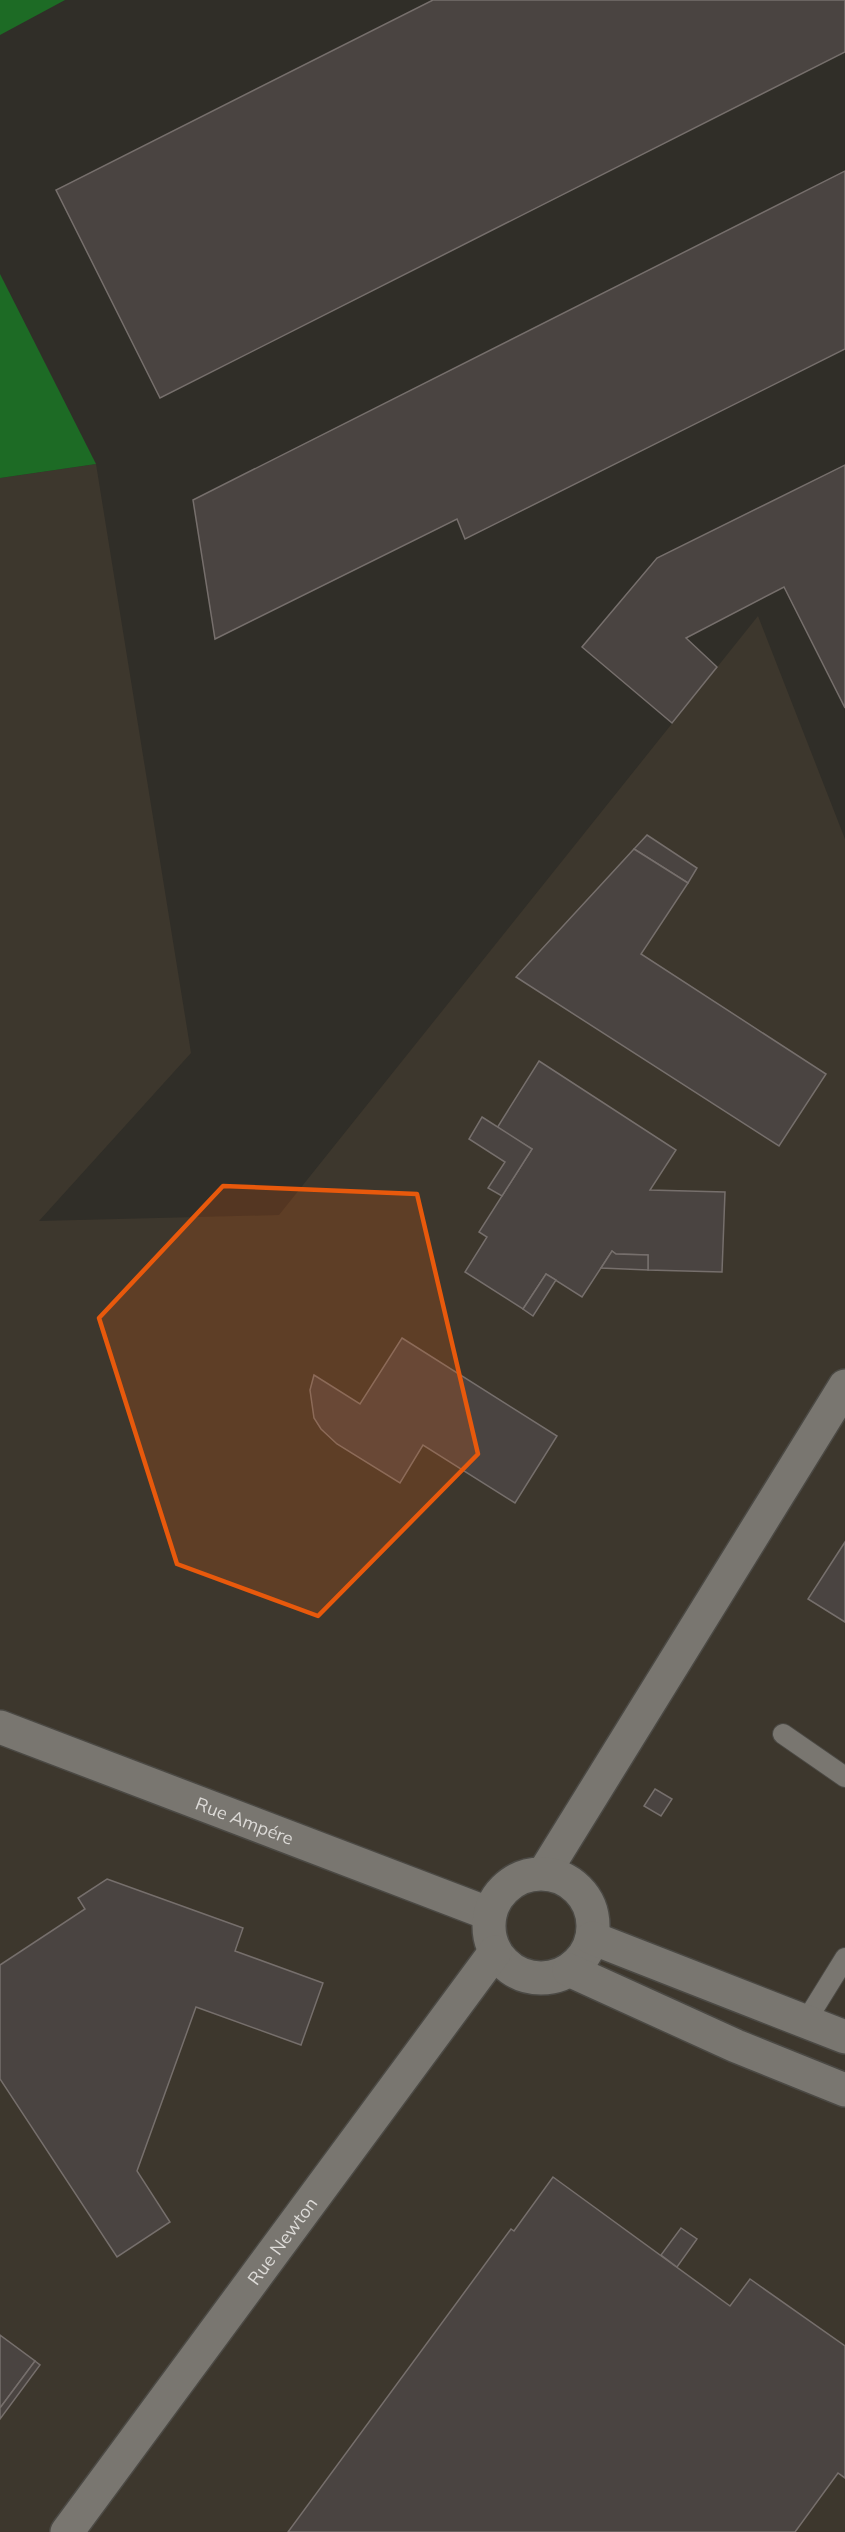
<svg xmlns="http://www.w3.org/2000/svg" width="845" height="2532" font-family="Mulish,sans-serif">
	<style>
		.built { fill: #3d372d }
		.forest { fill: #1d6b25 }
		.building { fill: #4a4441; stroke: #766f6c; stroke-width: 1.5 }
		.lines { fill: none; stroke-linecap: round; stroke-linejoin: round }
		.service-casing { stroke: #4b4944; stroke-width: 22 }
		.minor-casing { stroke: #4b4944; stroke-width: 36 }
		.service { stroke: #797670; stroke-width: 20 }
		.minor { stroke: #797670; stroke-width: 33 }
		.marked { fill: #e8590c; fill-opacity: 0.2; stroke: #e8590c; stroke-width: 4.5; stroke-linejoin: round }
		.labels { text-anchor: middle; dominant-baseline: central; stroke-width: 4.5; stroke-linejoin: round; paint-order: stroke }
		.street-label { font-size: 18px; fill: #dcdad7; stroke: #302e28 }
	</style>
	<rect width="100%" height="100%" fill="#302e28"/>
	<path class="built" d="M96 464 191 1053 39 1221 279 1215 758 616 845 839V2532H0V478Z"/>
	<g class="forest">
		<path d="M0 0H65L0 35Z"/>
		<path d="M0 274 96 464 0 478Z"/>
	</g>
	<g class="building">
		<path d="M433 0H845V52L160 398 56 190Z"/>
		<path d="M845 171V349L465 539 457 519 215 639 193 500Z"/>
		<path d="M845 465V708L784 587 686 638 717 667 672 723 582 647 657 558Z"/>
		<path d="M647 835 697 868 688 883 634 849Z"/>
		<path d="M634 849 688 883 641 954 826 1074 779 1146 516 977Z"/>
		<path d="M539 1061 676 1150 650 1190 725 1192 722 1272 648 1270V1255L616 1254 612 1251 582 1297 546 1274 523 1309 465 1272 487 1237 479 1232 532 1149 497 1128Z"/>
		<path d="M482 1117 532 1149 502 1196 488 1188 505 1162 469 1139Z"/>
		<path d="M612 1251 616 1254 648 1255V1270L601 1268Z"/>
		<path d="M546 1274 556 1280 533 1316 523 1309Z"/>
		<path d="M402 1338 557 1436 515 1503 423 1445 400 1483 337 1444 321 1429 314 1418 310 1390 314 1375 360 1404Z"/>
		<path d="M845 1542V1622L808 1599Z"/>
		<path d="M655 1789 672 1799 661 1816 644 1806Z"/>
		<path d="M107 1879 243 1928 235 1951 323 1983 301 2045 196 2007 137 2171 170 2222 117 2257 0 2079V1965L85 1909 78 1898Z"/>
		<path d="M553 2177 730 2306 750 2279 845 2346V2478L838 2473 795 2532H288L511 2229 514 2231Z"/>
		<path d="M681 2228 697 2239 677 2267 661 2255Z"/>
		<path d="M0 2335 35 2361 0 2408Z"/>
		<path d="M35 2361 40 2365 0 2419V2408Z"/>
	</g>
	<g class="lines">
		<defs>
			<g id="service">
				<path d="M783 1734 845 1777"/>
				<path d="M806 2021 845 1958"/>
			</g>
			<g id="minor">
				<path id="s1" d="M0 1727 490 1914"/>
				<path d="M544 1873 845 1386"/>
				<circle cx="541" cy="1926" r="52"/>
				<path d="M592 1938 845 2037"/>
				<path d="M569 1970 736 2046 845 2090"/>
				<path id="s2" d="M67 2532 495 1952"/>
			</g>
		</defs>
		<use href="#service" class="service-casing"/>
		<use href="#minor" class="minor-casing"/>
		<use href="#service" class="service"/>
		<use href="#minor" class="minor"/>
	</g>
	<path class="marked" d="M223 1186 417 1194 478 1454 318 1616 177 1564 99 1318Z"/>
	<g class="labels">
		<g class="street-label">
			<text stroke="none"><textPath href="#s1" startOffset="262">Rue Ampére</textPath></text>
			<text stroke="none"><textPath href="#s2" startOffset="362">Rue Newton</textPath></text>
		</g>
	</g>
</svg>
